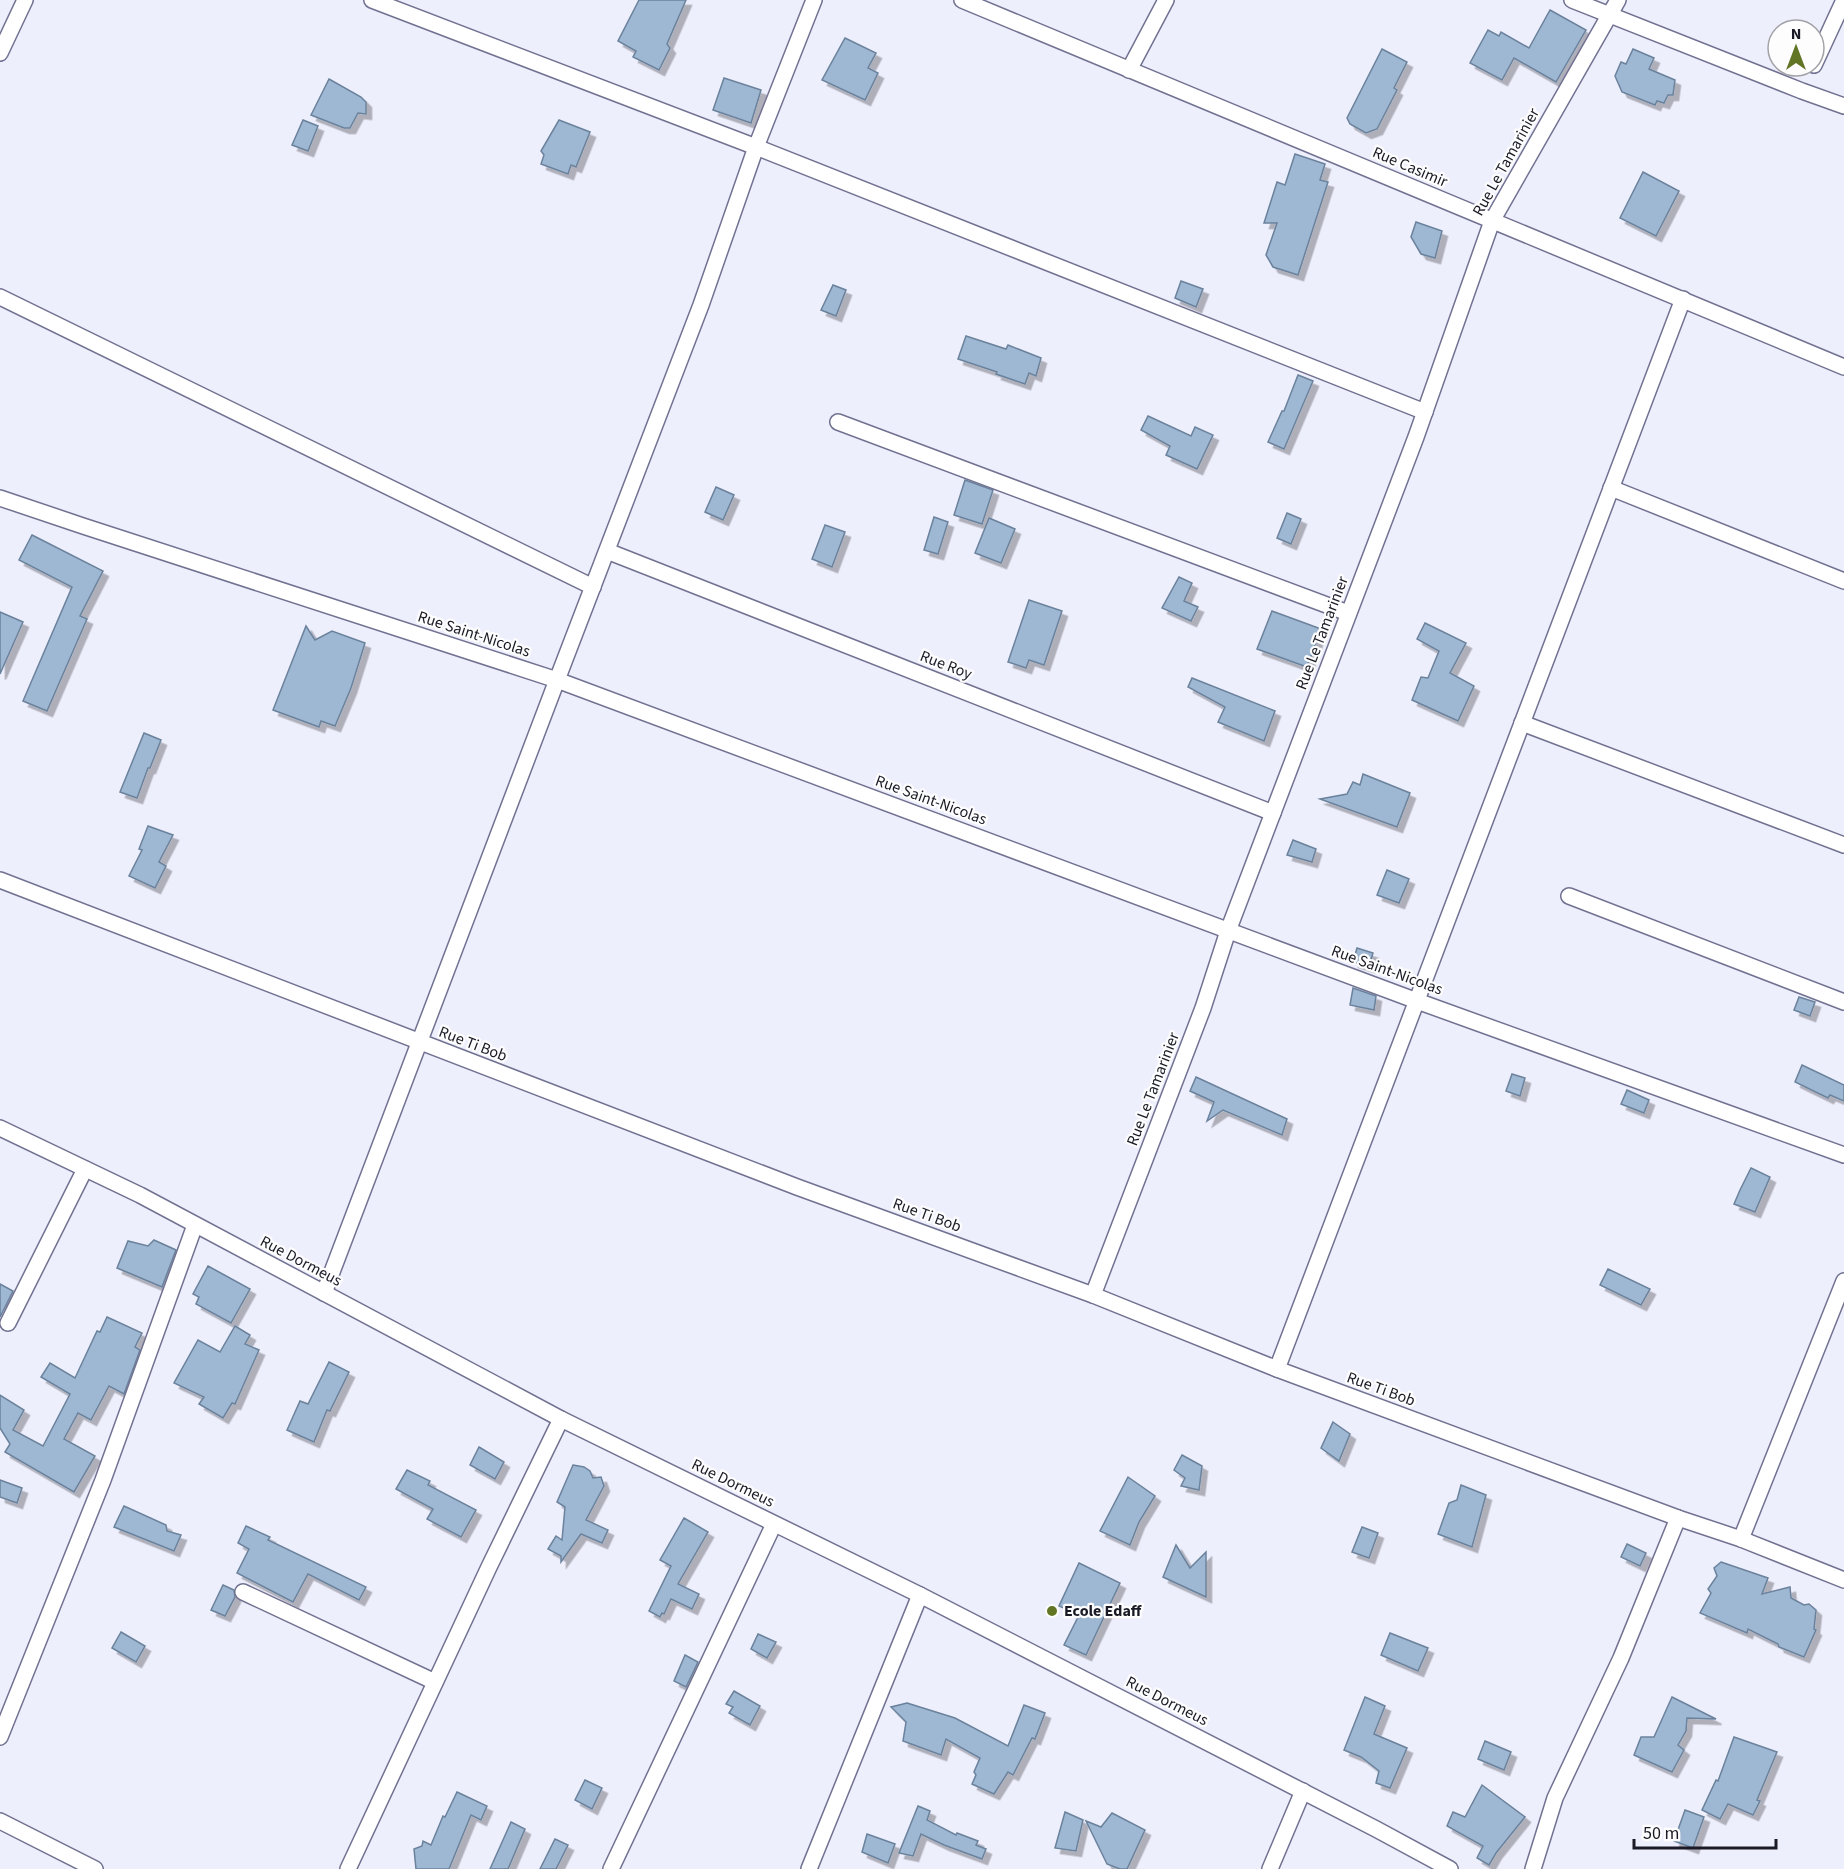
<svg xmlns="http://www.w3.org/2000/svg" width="1844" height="1869" font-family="'Source Sans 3',sans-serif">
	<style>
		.building { fill: #9eb7d2; stroke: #6b829c; stroke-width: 1.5; filter: url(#shadow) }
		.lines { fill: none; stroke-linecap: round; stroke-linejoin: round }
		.street-casing { stroke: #717291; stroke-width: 18 }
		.street { stroke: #fff; stroke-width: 15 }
		.poi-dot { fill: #617525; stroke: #fdfdfd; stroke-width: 2 }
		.labels { text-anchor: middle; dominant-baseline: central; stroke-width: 4.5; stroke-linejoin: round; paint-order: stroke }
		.street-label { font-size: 16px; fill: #1a1a26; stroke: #fdfdfd }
		.poi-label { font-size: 16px; font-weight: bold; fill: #1a1a26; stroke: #fdfdfd; text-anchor: start }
	</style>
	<defs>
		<filter id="shadow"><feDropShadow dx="5.5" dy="5.5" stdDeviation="0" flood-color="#0004"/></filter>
	</defs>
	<rect width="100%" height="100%" fill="#eeeffd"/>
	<g class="building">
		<path d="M639 0H686L667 44 670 48 659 70 633 57 636 51 618 41Z"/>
		<path d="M1550 10 1586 30 1556 82 1514 58 1502 80 1470 63 1488 30 1499 36 1501 32 1529 48Z"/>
		<path d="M845 38 876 53 868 68 878 73 865 100 822 80Z"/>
		<path d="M1382 49 1407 62 1394 88 1397 90 1377 129 1366 133 1350 124 1347 118Z"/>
		<path d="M1633 49 1654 58 1649 69 1675 80 1673 95H1668L1664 103 1657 101 1655 105 1622 92 1615 76 1621 62 1626 64Z"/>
		<path d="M724 78 761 90 751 123 713 110Z"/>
		<path d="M329 79 361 97 366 102V114L358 113 350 128H344L311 115Z"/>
		<path d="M303 120 318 126 308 151 292 145Z"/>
		<path d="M559 120 590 132 576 167 571 165 568 174 541 164 544 155 541 151Z"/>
		<path d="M1295 154 1325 164 1320 180 1328 182 1298 275 1273 267 1266 255 1277 223H1264L1277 182 1285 185Z"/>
		<path d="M1643 172 1679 191 1656 236 1620 218Z"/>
		<path d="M1416 222 1442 231 1435 258 1421 254 1411 237Z"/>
		<path d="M1181 281 1203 289 1196 307 1175 298Z"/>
		<path d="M833 285 846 290 836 316 821 310Z"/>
		<path d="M966 336 1006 349 1008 345 1041 358 1036 376 1029 373 1025 384 996 374 997 372 958 359Z"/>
		<path d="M1298 375 1313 381 1284 449 1268 442 1282 411H1284Z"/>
		<path d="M1148 416 1191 436 1195 427 1213 435 1197 469 1166 455 1170 446 1141 430Z"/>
		<path d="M965 480 993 490 982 524 954 515Z"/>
		<path d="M716 487 734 495 723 520 705 512Z"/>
		<path d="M1287 513 1301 519 1291 544 1277 538Z"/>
		<path d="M934 517 948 522 938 554 924 550Z"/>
		<path d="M989 518 1015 529 1001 563 975 553Z"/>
		<path d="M825 525 845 532 832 567 812 559Z"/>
		<path d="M32 535 103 571 80 616 87 619 47 711 23 701 72 587 19 560Z"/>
		<path d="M1179 577 1192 583 1184 601 1198 607 1191 621 1162 608Z"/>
		<path d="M1029 600 1062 611 1044 665 1029 660 1026 668 1008 662Z"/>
		<path d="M1272 611 1321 629 1307 667 1257 649Z"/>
		<path d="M0 612 23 622 0 674Z"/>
		<path d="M1425 623 1466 643 1450 673 1474 686 1458 721 1412 700 1421 677 1428 678 1439 651 1417 639Z"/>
		<path d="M306 626 315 640 332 631 365 643 351 688 335 726 321 721 319 727 273 710Z"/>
		<path d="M1192 678 1275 711 1264 741 1218 722 1225 707 1188 687Z"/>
		<path d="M144 733 161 740 150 768H148L137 798 120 792Z"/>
		<path d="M1363 774 1410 793 1397 827 1320 799 1347 794 1353 782 1360 785Z"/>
		<path d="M148 826 173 835 159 862 166 866 155 888 129 876 142 850 139 849Z"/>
		<path d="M1293 840 1316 849 1312 862 1287 855Z"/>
		<path d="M1387 870 1409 879 1399 903 1377 895Z"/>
		<path d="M1357 948 1373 953 1369 967 1353 962Z"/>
		<path d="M1353 988 1376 996 1374 1010 1350 1005Z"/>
		<path d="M1799 997 1815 1002 1810 1016 1794 1010Z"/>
		<path d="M1802 1065 1844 1085V1101L1830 1095 1828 1098 1795 1082Z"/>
		<path d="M1512 1074 1525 1078 1520 1096 1506 1091Z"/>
		<path d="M1196 1077 1287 1119 1282 1135 1223 1110 1207 1121 1214 1102 1190 1091Z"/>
		<path d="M1627 1090 1649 1100 1644 1113 1621 1104Z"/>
		<path d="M1751 1168 1770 1177 1755 1212 1734 1204 1740 1190Z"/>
		<path d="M154 1240 176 1250 162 1287 117 1268 128 1241 148 1246Z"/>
		<path d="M208 1266 250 1289 231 1323 196 1304 199 1297 193 1294Z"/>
		<path d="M1608 1269 1650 1289 1641 1305 1600 1285Z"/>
		<path d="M0 1284 13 1291 0 1317Z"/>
		<path d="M107 1317 142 1333 135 1347 140 1350 124 1394 109 1386 91 1420 78 1413 64 1439 95 1456 74 1492 5 1452 10 1444 0 1428V1395L24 1410 13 1430 43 1446 70 1394 41 1377 50 1363 75 1378 97 1331 100 1332Z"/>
		<path d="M235 1326 250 1335 245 1344 259 1350 235 1404 232 1403 223 1418 199 1404 204 1397 174 1383 198 1340 220 1352Z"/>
		<path d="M329 1362 349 1372 330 1411 327 1410 314 1442 287 1430 300 1401 308 1404Z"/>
		<path d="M1333 1422 1350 1434 1339 1461 1321 1448Z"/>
		<path d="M479 1447 504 1462 495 1479 470 1465Z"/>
		<path d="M1182 1455 1202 1466 1199 1490 1181 1486 1185 1478 1174 1470Z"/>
		<path d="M573 1465 584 1467 590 1471 593 1478 601 1477 604 1486 586 1520 608 1530 602 1543 581 1534 561 1562V1556L548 1549 556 1536 562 1540 565 1507 557 1502Z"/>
		<path d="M407 1470 430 1481 428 1485 476 1510 461 1537 427 1519 433 1509 396 1489Z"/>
		<path d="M1128 1477 1155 1496 1139 1522 1130 1545 1100 1531Z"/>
		<path d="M0 1480 22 1488 17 1503 0 1497Z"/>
		<path d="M1461 1485 1486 1495 1472 1547 1438 1534 1449 1503 1457 1500Z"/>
		<path d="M124 1506 166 1525 167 1531 181 1535 174 1551 114 1527Z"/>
		<path d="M684 1518 708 1532 678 1584 699 1594 692 1609 671 1599 664 1614 662 1613 660 1617 649 1611 671 1566 660 1560Z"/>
		<path d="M246 1526 270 1537 268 1540 366 1587 359 1600 308 1574 293 1602 237 1573 249 1549 238 1543Z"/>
		<path d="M1362 1527 1378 1533 1369 1558 1352 1552Z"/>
		<path d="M1627 1544 1646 1553 1640 1566 1621 1557Z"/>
		<path d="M1176 1545 1190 1568 1206 1552V1597L1163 1577Z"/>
		<path d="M1721 1562 1768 1578 1762 1594 1790 1587 1791 1598 1804 1605 1809 1604 1816 1610 1814 1629 1816 1630 1804 1657 1779 1647 1778 1644 1748 1629 1747 1633 1700 1613 1711 1593 1708 1589 1717 1576 1714 1568Z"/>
		<path d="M1079 1563 1120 1583 1086 1655 1064 1645 1079 1615 1059 1606Z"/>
		<path d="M223 1585 234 1590 235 1597 225 1616 211 1610Z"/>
		<path d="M121 1632 145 1646 136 1662 112 1648Z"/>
		<path d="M1390 1633 1428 1648 1418 1671 1381 1655Z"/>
		<path d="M758 1634 776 1642 767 1658 751 1649Z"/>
		<path d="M685 1655 698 1662 686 1687 674 1681Z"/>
		<path d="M734 1691 760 1706 750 1725 729 1713 733 1707 726 1704Z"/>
		<path d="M1365 1697 1385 1706 1374 1734 1407 1748 1390 1788 1376 1783 1379 1771 1361 1757 1344 1750Z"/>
		<path d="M1672 1697 1716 1719 1687 1718 1686 1731 1678 1745 1684 1750 1672 1772 1634 1755 1641 1737H1654Z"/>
		<path d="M907 1703 955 1718 1008 1746 1024 1705 1045 1713 1035 1739 1032 1738 1013 1775 1008 1772 994 1794 972 1784 976 1775 974 1772 980 1758 946 1739 941 1755 903 1741 906 1722 891 1707Z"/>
		<path d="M1734 1737 1777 1752 1757 1800 1760 1801 1753 1815 1728 1804 1720 1819 1702 1810 1716 1780 1718 1781Z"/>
		<path d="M1485 1741 1511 1752 1504 1770 1478 1759Z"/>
		<path d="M585 1780 602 1788 592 1809 575 1800Z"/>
		<path d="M1482 1785 1525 1817 1496 1853 1489 1865 1477 1858 1483 1846 1447 1826 1453 1812 1465 1817Z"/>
		<path d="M457 1792 487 1806 481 1820 471 1815 449 1869H416L414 1849 422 1846 423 1841 431 1845 443 1816 445 1817Z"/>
		<path d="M918 1806 930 1811 927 1820 956 1835 957 1833 978 1841 976 1845 986 1849 982 1859 944 1845 921 1834 913 1856 899 1853Z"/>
		<path d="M1685 1810 1704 1817 1693 1848 1674 1841Z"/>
		<path d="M1065 1812 1083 1820 1076 1851 1055 1848Z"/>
		<path d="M1112 1813 1145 1830 1127 1869H1120L1107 1864 1086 1821 1101 1827Z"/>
		<path d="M511 1822 525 1829 508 1869H490Z"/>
		<path d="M867 1834 895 1844 888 1863 862 1852Z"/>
		<path d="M555 1839 568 1845 556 1869H540Z"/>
	</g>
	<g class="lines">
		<defs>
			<g id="street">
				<path d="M372 0 756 147 1425 412"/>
				<path d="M962 0 1844 367"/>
				<path d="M1572 0 1802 91 1844 106"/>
				<path d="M0 53 25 0"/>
				<path d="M1814 65 1844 0"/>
				<path d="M1129 70 1166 0"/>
				<path d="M0 297 593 587"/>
				<path d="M838 422 1348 613"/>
				<path d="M1611 488 1844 581"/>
				<path d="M0 498 83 526 557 680 1417 1001 1844 1155"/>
				<path d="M607 551 1273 813"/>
				<path d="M1522 723 1844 845"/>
				<path d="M0 880 797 1187 1093 1295 1277 1369 1678 1518 1741 1539 1844 1580"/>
				<path d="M1569 896 1844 1002"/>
				<path d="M0 1128 140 1195 561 1419 920 1595 1376 1829 1450 1869"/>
				<path d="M324 1293 557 680 701 305 756 147 814 0"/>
				<path d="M1093 1295 1203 1008 1228 931 1416 437 1492 221 1618 0"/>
				<path d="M8 1323 85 1169"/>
				<path d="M1277 1369 1683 299"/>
				<path d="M1741 1539 1844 1281"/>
				<path d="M243 1592 435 1682"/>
				<path d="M0 1737 103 1480 195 1225"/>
				<path d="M0 1821 95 1869"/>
				<path d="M348 1869 489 1567 561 1419"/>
				<path d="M611 1869 774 1524"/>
				<path d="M809 1869 920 1595"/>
				<path d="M1270 1869 1303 1791"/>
				<path d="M1533 1869 1555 1798 1621 1658 1678 1518"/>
			</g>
		</defs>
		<use href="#street" class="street-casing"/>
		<use href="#street" class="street"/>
	</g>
	<circle class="poi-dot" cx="1052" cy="1611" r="6"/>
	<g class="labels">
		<g class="street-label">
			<text transform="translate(1506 162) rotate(-61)">Rue Le Tamarinier</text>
			<text transform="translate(1410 167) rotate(23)">Rue Casimir</text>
			<text transform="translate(1322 633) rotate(-69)">Rue Le Tamarinier</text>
			<text transform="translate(474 634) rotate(18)">Rue Saint-Nicolas</text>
			<text transform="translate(946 665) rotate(21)">Rue Roy</text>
			<text transform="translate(931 800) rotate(20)">Rue Saint-Nicolas</text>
			<text transform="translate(1387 970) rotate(20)">Rue Saint-Nicolas</text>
			<text transform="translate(473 1044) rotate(21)">Rue Ti Bob</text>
			<text transform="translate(1153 1089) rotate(-69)">Rue Le Tamarinier</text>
			<text transform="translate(927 1215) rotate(20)">Rue Ti Bob</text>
			<text transform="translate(301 1261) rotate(28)">Rue Dormeus</text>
			<text transform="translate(1381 1389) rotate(20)">Rue Ti Bob</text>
			<text transform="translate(733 1483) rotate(26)">Rue Dormeus</text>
			<text transform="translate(1167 1701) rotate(27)">Rue Dormeus</text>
		</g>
		<g class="poi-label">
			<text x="1064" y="1611">Ecole Edaff</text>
		</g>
	</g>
	<g transform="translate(1796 48)"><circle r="28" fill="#fdfdfd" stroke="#a2a2a7" stroke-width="1.5"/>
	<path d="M0-4.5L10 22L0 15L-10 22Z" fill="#617525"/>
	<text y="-9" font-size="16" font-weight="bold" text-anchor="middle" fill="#1a1a26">N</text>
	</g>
	<path d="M1634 1839v9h142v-9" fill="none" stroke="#1a1a26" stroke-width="3"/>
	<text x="1643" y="1839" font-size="18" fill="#1a1a26" stroke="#fdfdfd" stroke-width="4.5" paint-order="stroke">50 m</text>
</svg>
